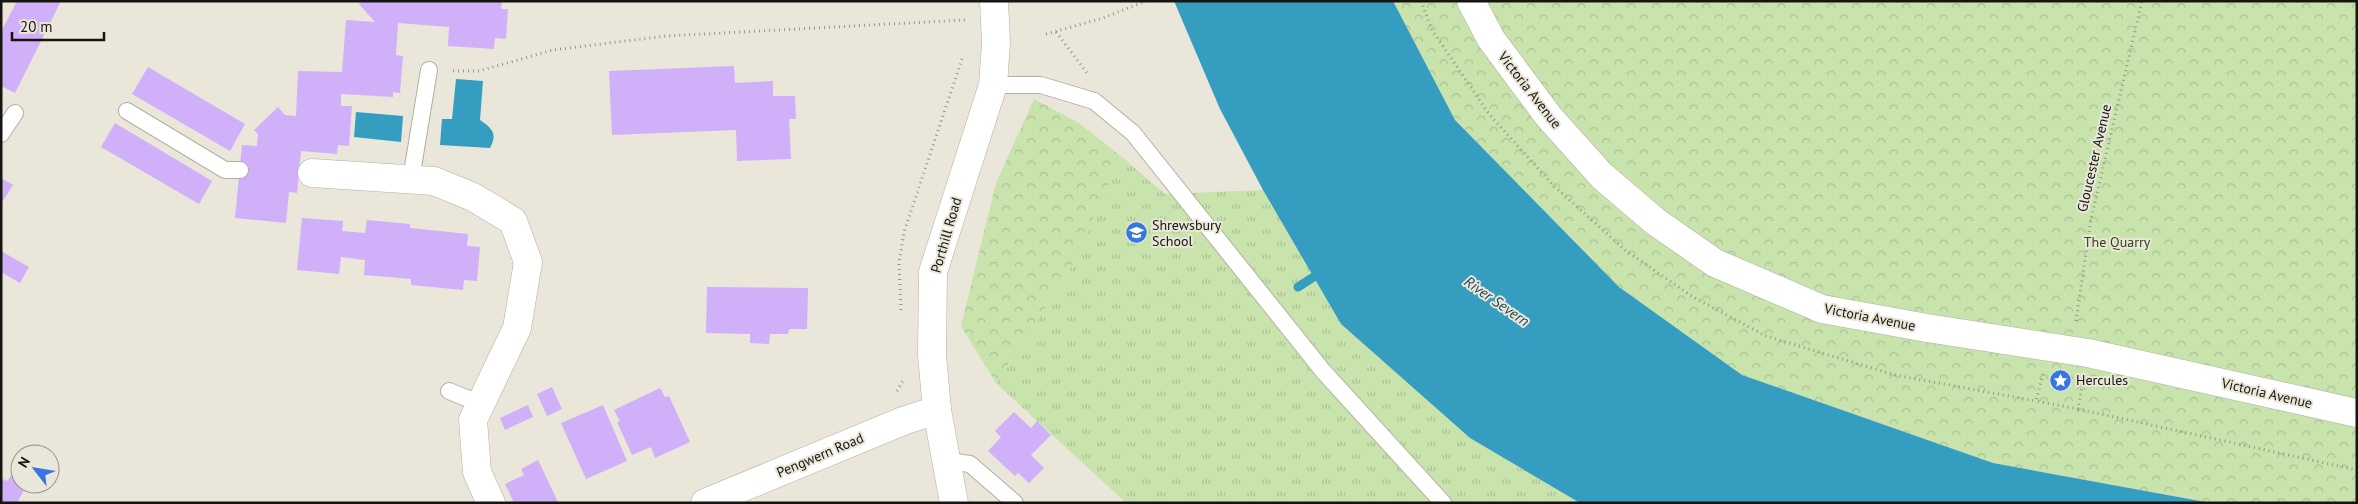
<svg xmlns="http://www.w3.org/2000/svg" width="2358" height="504" font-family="'PT Sans',sans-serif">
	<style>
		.grass { fill: url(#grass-tufts) }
		.forest { fill: url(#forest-crowns) }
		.water { fill: #359dc0 }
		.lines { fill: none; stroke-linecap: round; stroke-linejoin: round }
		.stream { stroke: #359dc0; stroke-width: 9 }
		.building { fill: #cfb0f9 }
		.lane-casing { stroke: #b2afa2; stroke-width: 18 }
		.street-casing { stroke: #b2afa2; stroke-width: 29 }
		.secondary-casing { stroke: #b2afa2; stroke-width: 29 }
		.path { stroke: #96948a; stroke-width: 3; stroke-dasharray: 1 4; stroke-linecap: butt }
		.lane { stroke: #fff; stroke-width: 16 }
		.street { stroke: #fff; stroke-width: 28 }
		.secondary { stroke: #fff; stroke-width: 28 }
		.labels { text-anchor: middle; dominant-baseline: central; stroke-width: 4; stroke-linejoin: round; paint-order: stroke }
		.street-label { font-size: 14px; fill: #161511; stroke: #eae7da }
		.poi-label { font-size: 14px; fill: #161511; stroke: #eae7da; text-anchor: start }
		.park-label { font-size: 14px; fill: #314611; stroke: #eae7da }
		.water-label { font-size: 15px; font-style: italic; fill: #204b5b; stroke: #eae7da }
	</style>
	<defs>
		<pattern id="grass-tufts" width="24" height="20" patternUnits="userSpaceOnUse" patternTransform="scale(1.25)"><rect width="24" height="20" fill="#c8e3ab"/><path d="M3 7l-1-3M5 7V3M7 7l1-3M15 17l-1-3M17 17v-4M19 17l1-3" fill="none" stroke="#abc292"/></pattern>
		<pattern id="forest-crowns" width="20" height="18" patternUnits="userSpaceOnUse" patternTransform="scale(1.25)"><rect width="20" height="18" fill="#c8e3ab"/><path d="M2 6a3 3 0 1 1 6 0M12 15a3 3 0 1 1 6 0" fill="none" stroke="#abc292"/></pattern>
	</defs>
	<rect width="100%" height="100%" fill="#eae7da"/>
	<path class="grass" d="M1122 157 1165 194 1263 190 1341 324 1470 438 1580 503H1126L996 383 1069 272Z"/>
	<g class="forest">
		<path d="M1393 1H2357V503H2211L1993 463 1742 375 1619 287 1455 120Z"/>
		<path d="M1034 99 1079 123 1122 157 1069 272 996 383 961 326 996 183Z"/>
	</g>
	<g class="water">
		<path d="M1174 1H1393L1455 120 1619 287 1742 375 1993 463 2211 503H1580L1470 438 1341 324 1263 190 1220 109Z"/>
		<path d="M456 79 483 81 480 120C492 128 498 134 490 148L440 145 442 119H452Z"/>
		<path d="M356 112 403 116 401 142 354 137Z"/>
	</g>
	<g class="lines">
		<path class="stream" d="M1298 287 1323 271"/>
	</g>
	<g class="building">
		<path d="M17 1H61L15 93 1 86V32Z"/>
		<path d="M362 1H502L501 9H508L506 39 495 38 494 49 448 46 449 27 398 23 396 55 403 56 400 93 393 92V97L341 94V106H352L349 146 338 145 337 154 301 151 297 193 289 192 286 223 235 218 242 145 257 146 258 134 254 130 278 107 285 115 296 116 298 71 342 72 346 20 375 22 359 4Z"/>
		<path d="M734 66 735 83 773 81V96H795L796 119H789L791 159 737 161 736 130 612 135 609 71Z"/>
		<path d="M148 67 245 124 230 151 132 94Z"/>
		<path d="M115 123 212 181 199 204 101 147Z"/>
		<path d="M1 178 13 185 1 204Z"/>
		<path d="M302 218 343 221 342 231 365 233 367 220 410 224V228L468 234 467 246 480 247 477 281 464 280 463 290 411 285V279L364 275 365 260 341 257 339 274 297 270Z"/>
		<path d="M1 251 29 267 20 283 3 273 1 276Z"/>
		<path d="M707 287 808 288 807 329H789L788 334H770L769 344 750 343V334L706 333Z"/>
		<path d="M552 387 562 409 547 416 537 394Z"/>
		<path d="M660 388 665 397 669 396 690 442 655 458 651 447 632 455 617 422 620 421 614 410Z"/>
		<path d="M528 405 533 417 505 430 500 418Z"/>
		<path d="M603 405 627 461 586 479 561 423Z"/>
		<path d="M1014 412 1031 428 1037 421 1051 435 1031 455 1044 468 1029 483 1018 473 1015 476 988 451 1001 437 995 431Z"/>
		<path d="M538 460 558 502 514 503 505 484 524 475 521 469Z"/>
		<path d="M13 473 20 477V484H27L17 503H1V482L3 479 7 481Z"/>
	</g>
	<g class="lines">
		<defs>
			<g id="lane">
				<path d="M993 85H1041L1094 101 1133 133 1323 371 1443 503"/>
				<path d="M127 111 225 170H240"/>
				<path d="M1 134 15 113"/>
				<path d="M411 179 429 70"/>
				<path d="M449 391 481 404"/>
				<path d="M948 461 970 464 1015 503"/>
			</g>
			<g id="street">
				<path d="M1471 1 1491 39 1549 117 1602 176 1656 222 1715 263 1822 309 1927 328 2088 353 2357 413"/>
				<path d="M312 173 434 181 473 197 513 221 528 262 517 328 473 420 477 472 491 503"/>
				<path d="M705 503 903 421 937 410"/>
			</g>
			<path id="secondary" d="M954 503 937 410 932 355 933 272 993 85 996 43 994 1"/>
		</defs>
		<use href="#lane" class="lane-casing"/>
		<use href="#street" class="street-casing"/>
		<use href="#secondary" class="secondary-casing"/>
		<g class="path">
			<path d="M1421 1 1432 30 1489 114 1553 185 1625 250 1693 297 1766 336 1895 375 2036 401"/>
			<path d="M1056 32 1087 73"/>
			<path d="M1046 34 1103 18 1146 1"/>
			<path d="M453 71H479L553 50 666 36 965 20"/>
			<path d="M901 310 899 263 904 232 963 56"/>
			<path d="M2076 321 2091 219 2142 1"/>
			<path d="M2043 374 2036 401 2078 409 2083 381"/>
			<path d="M897 391 904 379"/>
			<path d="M2078 409 2357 470"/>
		</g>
		<use href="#lane" class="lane"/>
		<use href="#street" class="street"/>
		<use href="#secondary" class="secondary"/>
	</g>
	<defs>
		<symbol id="school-disc" viewBox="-11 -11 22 22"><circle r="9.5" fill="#3576e4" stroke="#eae7da"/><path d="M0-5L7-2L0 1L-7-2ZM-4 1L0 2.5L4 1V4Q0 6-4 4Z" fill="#fff"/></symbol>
		<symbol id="sight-disc" viewBox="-11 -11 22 22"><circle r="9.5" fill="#3576e4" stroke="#eae7da"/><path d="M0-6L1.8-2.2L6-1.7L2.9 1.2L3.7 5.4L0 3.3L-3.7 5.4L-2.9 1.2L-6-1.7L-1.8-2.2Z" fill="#fff"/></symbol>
	</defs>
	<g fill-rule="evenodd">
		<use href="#school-disc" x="1124" y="220" width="25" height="25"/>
		<use href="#sight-disc" x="2048" y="368" width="25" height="25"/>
	</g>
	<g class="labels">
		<g class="street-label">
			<text transform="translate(1530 90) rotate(52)">Victoria Avenue</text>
			<text transform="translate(2094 158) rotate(-77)">Gloucester Avenue</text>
			<text transform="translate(946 235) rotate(-74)">Porthill Road</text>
			<text transform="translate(1870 317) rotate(11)">Victoria Avenue</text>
			<text transform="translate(2267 393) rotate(13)">Victoria Avenue</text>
			<text transform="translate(820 455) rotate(-23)">Pengwern Road</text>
		</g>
		<g class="poi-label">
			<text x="1152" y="225">Shrewsbury<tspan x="1152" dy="16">School</tspan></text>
			<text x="2076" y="380">Hercules</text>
		</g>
		<g class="park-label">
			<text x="2117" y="242">The Quarry</text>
		</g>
		<g class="water-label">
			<text transform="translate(1497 301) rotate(35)">River Severn</text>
		</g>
	</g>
	<rect width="2358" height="504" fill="none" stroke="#161511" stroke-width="5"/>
	<g transform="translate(35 469) rotate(301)"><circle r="24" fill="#eae7da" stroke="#95938a"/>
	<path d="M0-4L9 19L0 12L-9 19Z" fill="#3576e4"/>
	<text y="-8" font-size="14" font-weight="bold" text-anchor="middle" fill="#161511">N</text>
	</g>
	<path d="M12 32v8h92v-8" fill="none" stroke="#161511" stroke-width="2.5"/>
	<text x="20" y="32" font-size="15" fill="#161511" stroke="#eae7da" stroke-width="4" paint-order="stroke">20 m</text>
</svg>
